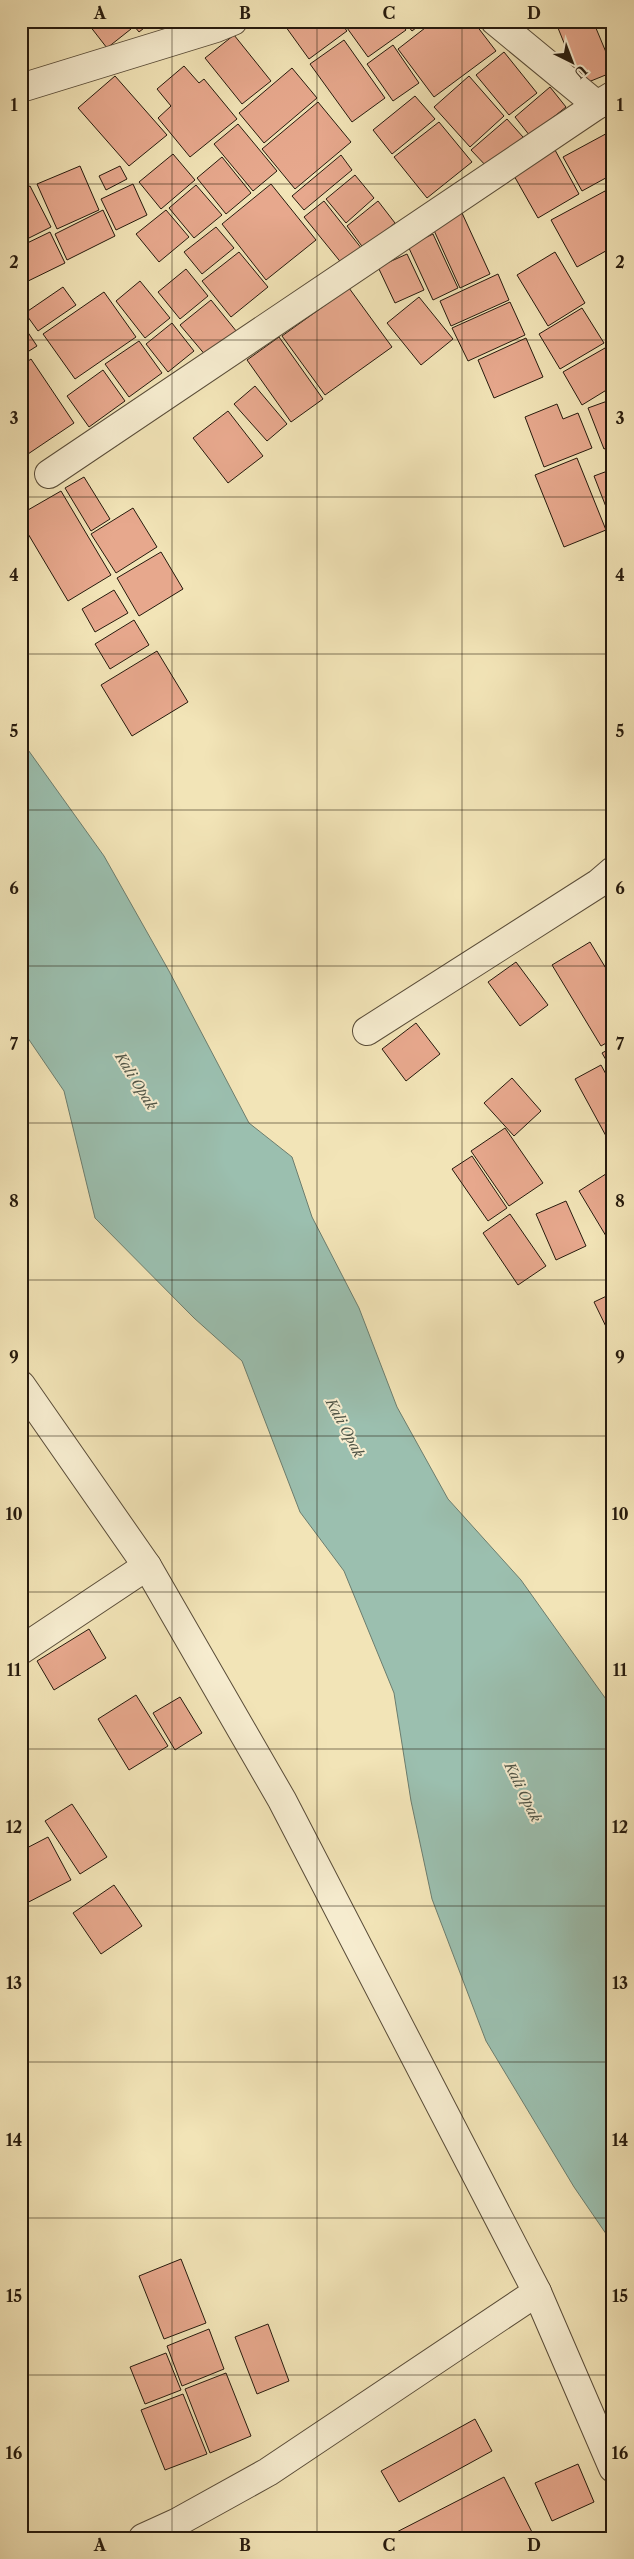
<svg xmlns="http://www.w3.org/2000/svg" width="634" height="2559" font-family="'Libre Caslon Text',serif">
	<style>
		.water { fill: #9bbfaf; stroke: #6c7d6e }
		.building { fill: #e7a88d; stroke: #261a0d }
		.lines { fill: none; stroke-linecap: round; stroke-linejoin: round }
		.street-casing { stroke: #594c38; stroke-width: 30 }
		.street { stroke: #f7edd0; stroke-width: 28 }
		.grid { fill: none; stroke: #261a0d; stroke-width: 1; stroke-opacity: 0.55 }
		.labels { text-anchor: middle; dominant-baseline: central; stroke-width: 4; stroke-linejoin: round; paint-order: stroke }
		.water-label { font-size: 14px; font-style: italic; fill: #4f5446; stroke: #f7edd0 }
		.neatline { fill: none; stroke: #261a0d; stroke-width: 2 }
		.grid-label { font-size: 16px; text-anchor: middle; font-weight: bold; fill: #261a0d }
	</style>
	<rect width="100%" height="100%" fill="#f2e4b7"/>
	<filter id="stains"><feTurbulence type="fractalNoise" baseFrequency=".004" numOctaves="4"/><feColorMatrix values="0 0 0 0 .2 0 0 0 0 .09 0 0 0 0 .02 0 0 0 .5 -.17"/></filter>
	<radialGradient id="worn" r=".72"><stop offset=".6" stop-color="#630" stop-opacity="0"/><stop offset="1" stop-color="#630" stop-opacity=".3"/></radialGradient>
	<path class="water" d="M21 740 104 856 169 971 249 1123 292 1157 312 1217 359 1308 397 1407 448 1499 521 1580 613 1709V2244L574 2187 486 2041 432 1899 411 1801 394 1693 344 1571 300 1512 242 1361 194 1318 95 1218 64 1091 21 1028Z"/>
	<g class="building">
		<path d="M86 21H125L131 29 107 48Z"/>
		<path d="M130 21H153L139 32Z"/>
		<path d="M285 21H339L347 31 309 59 283 23Z"/>
		<path d="M342 21H399L406 30 368 57Z"/>
		<path d="M404 21H425L412 31Z"/>
		<path d="M434 21H473L496 51 434 97 398 49Z"/>
		<path d="M541 21H555L543 27Z"/>
		<path d="M574 21H593L613 69V72L581 85 558 28Z"/>
		<path d="M234 35 271 81 242 104 205 58Z"/>
		<path d="M344 40 385 98 352 122 310 64Z"/>
		<path d="M393 45 419 83 393 101 367 64Z"/>
		<path d="M504 52 537 93 509 115 476 75Z"/>
		<path d="M184 66 199 83 204 79 237 119 190 157 158 118 171 106 157 89Z"/>
		<path d="M292 68 317 98 264 143 239 113Z"/>
		<path d="M115 76 167 135 129 166 78 108Z"/>
		<path d="M469 76 504 116 470 147 434 107Z"/>
		<path d="M550 87 566 107 530 136 515 117Z"/>
		<path d="M415 96 435 119 392 154 373 130Z"/>
		<path d="M318 102 351 142 295 189 262 149Z"/>
		<path d="M507 119 523 137 489 169 471 150Z"/>
		<path d="M439 122 472 162 427 198 394 157Z"/>
		<path d="M238 124 277 171 253 191 214 144Z"/>
		<path d="M613 130V174L582 191 563 157Z"/>
		<path d="M555 150 579 194 538 218 513 174Z"/>
		<path d="M173 154 195 180 161 209 139 182Z"/>
		<path d="M341 155 352 170 304 210 292 196Z"/>
		<path d="M222 157 251 193 226 214 197 178Z"/>
		<path d="M80 166 99 210 57 229 37 184Z"/>
		<path d="M120 166 127 179 106 190 99 176Z"/>
		<path d="M355 175 374 198 346 223 326 199Z"/>
		<path d="M133 184 147 215 116 230 101 199Z"/>
		<path d="M271 184 316 240 266 280 222 224Z"/>
		<path d="M196 185 222 215 194 238 169 208Z"/>
		<path d="M30 186 51 227 21 242V190Z"/>
		<path d="M605 191 613 206V247L577 267 551 220Z"/>
		<path d="M324 201 362 249 343 265 304 217Z"/>
		<path d="M378 201 395 223 364 249 347 226Z"/>
		<path d="M103 210 115 236 67 260 55 234Z"/>
		<path d="M166 210 189 237 159 262 136 234Z"/>
		<path d="M462 213 490 274 460 288 432 226Z"/>
		<path d="M216 227 234 248 202 274 184 252Z"/>
		<path d="M50 232 65 263 22 284 21 246Z"/>
		<path d="M433 234 458 288 433 300 408 246Z"/>
		<path d="M239 252 268 287 231 317 202 281Z"/>
		<path d="M555 252 585 303 548 326 517 275Z"/>
		<path d="M407 254 424 290 395 303 378 267Z"/>
		<path d="M186 269 208 296 180 319 158 292Z"/>
		<path d="M498 274 509 300 451 326 440 301Z"/>
		<path d="M140 281 170 318 145 338 116 301Z"/>
		<path d="M63 287 76 305 38 331 25 313Z"/>
		<path d="M349 288 392 347 325 395 282 336Z"/>
		<path d="M104 292 136 337 75 379 43 334Z"/>
		<path d="M419 297 453 339 421 365 387 323Z"/>
		<path d="M21 299 26 306 21 309Z"/>
		<path d="M211 300 237 332 207 357 180 325Z"/>
		<path d="M510 302 525 335 468 361 452 328Z"/>
		<path d="M582 308 604 343 560 369 539 334Z"/>
		<path d="M21 322 37 346 21 356Z"/>
		<path d="M172 323 194 351 168 372 146 344Z"/>
		<path d="M279 337 323 399 291 422 247 360Z"/>
		<path d="M526 338 543 377 494 398 478 360Z"/>
		<path d="M139 341 162 373 129 397 105 364Z"/>
		<path d="M605 348 613 362V386L582 405 563 372Z"/>
		<path d="M31 359 74 423 28 454 21 444V366Z"/>
		<path d="M103 370 125 401 89 427 67 396Z"/>
		<path d="M255 386 287 424 267 441 234 404Z"/>
		<path d="M613 399V445L604 449 588 408Z"/>
		<path d="M557 404 563 419 578 413 592 448 544 467 525 417Z"/>
		<path d="M228 411 263 456 228 483 193 438Z"/>
		<path d="M577 458 606 530 564 547 535 475Z"/>
		<path d="M613 469V510L608 512 594 476Z"/>
		<path d="M84 477 110 519 91 531 65 488Z"/>
		<path d="M61 491 111 575 68 601 21 522V514Z"/>
		<path d="M133 508 157 547 116 573 91 534Z"/>
		<path d="M161 552 183 589 139 616 117 578Z"/>
		<path d="M114 590 128 613 95 632 82 609Z"/>
		<path d="M134 620 149 645 110 669 95 644Z"/>
		<path d="M157 651 188 702 132 736 101 685Z"/>
		<path d="M590 942 613 980V1039L601 1046 552 965Z"/>
		<path d="M516 962 548 1005 520 1026 488 982Z"/>
		<path d="M416 1023 440 1054 406 1081 382 1049Z"/>
		<path d="M613 1047V1072L602 1053Z"/>
		<path d="M601 1065 613 1087V1133L606 1136 575 1079Z"/>
		<path d="M512 1078 541 1111 514 1136 484 1103Z"/>
		<path d="M505 1128 543 1183 509 1206 471 1151Z"/>
		<path d="M472 1156 507 1208 488 1221 452 1169Z"/>
		<path d="M609 1172 613 1178V1233L606 1236 579 1191Z"/>
		<path d="M566 1201 586 1246 556 1260 536 1214Z"/>
		<path d="M510 1214 546 1266 518 1285 483 1233Z"/>
		<path d="M613 1245V1261L606 1248Z"/>
		<path d="M613 1293V1341L594 1302Z"/>
		<path d="M89 1629 106 1658 54 1690 37 1661Z"/>
		<path d="M136 1695 168 1746 129 1770 98 1719Z"/>
		<path d="M180 1697 202 1733 175 1750 153 1713Z"/>
		<path d="M72 1804 107 1857 80 1874 45 1821Z"/>
		<path d="M48 1837 71 1880 21 1906V1851Z"/>
		<path d="M114 1885 142 1926 101 1954 73 1913Z"/>
		<path d="M181 2259 206 2323 164 2339 139 2276Z"/>
		<path d="M268 2324 289 2381 257 2394 235 2337Z"/>
		<path d="M209 2329 224 2369 182 2386 167 2346Z"/>
		<path d="M166 2353 181 2390 145 2404 130 2367Z"/>
		<path d="M226 2373 251 2436 210 2453 185 2389Z"/>
		<path d="M183 2394 207 2454 165 2470 141 2410Z"/>
		<path d="M475 2419 492 2451 399 2502 381 2471Z"/>
		<path d="M578 2464 594 2502 552 2521 535 2483Z"/>
		<path d="M504 2477 535 2538H385Z"/>
	</g>
	<g class="lines">
		<defs>
			<g id="street">
				<path d="M495 21 597 105 612 96"/>
				<path d="M21 88 216 28 233 21"/>
				<path d="M49 474 597 105"/>
				<path d="M367 1031 599 883 613 871"/>
				<path d="M21 1385 147 1566 282 1800 537 2292 268 2472 176 2523 143 2538"/>
				<path d="M21 1650 147 1566"/>
				<path d="M537 2292 613 2468"/>
			</g>
		</defs>
		<use href="#street" class="street-casing"/>
		<use href="#street" class="street"/>
	</g>
	<path class="grid" d="M172 21V2538M317 21V2538M462 21V2538M21 184H613M21 340H613M21 497H613M21 654H613M21 810H613M21 966H613M21 1123H613M21 1280H613M21 1436H613M21 1592H613M21 1749H613M21 1906H613M21 2062H613M21 2218H613M21 2375H613"/>
	<g class="labels">
		<g class="water-label">
			<text transform="translate(136 1081) rotate(58)">Kali Opak</text>
			<text transform="translate(345 1428) rotate(62)">Kali Opak</text>
			<text transform="translate(523 1792) rotate(64)">Kali Opak</text>
		</g>
	</g>
	<rect width="634" height="2559" fill="none" stroke="#f2e4b7" stroke-width="55"/>
	<g transform="translate(572 62) rotate(138)" stroke="#f7edd0" stroke-width="4" paint-order="stroke">
	<path d="M0-4L9 19L0 12L-9 19Z" fill="#261a0d"/>
	<text y="-8" font-size="14" font-weight="bold" text-anchor="middle" fill="#261a0d">U</text>
	</g>
	<rect x="28" y="28" width="578" height="2504" class="neatline"/>
	<g class="grid-label">
		<text x="100" y="19">A</text>
		<text x="245" y="19">B</text>
		<text x="389" y="19">C</text>
		<text x="534" y="19">D</text>
		<text x="14" y="111">1</text>
		<text x="620" y="111">1</text>
		<text x="14" y="268">2</text>
		<text x="620" y="268">2</text>
		<text x="14" y="424">3</text>
		<text x="620" y="424">3</text>
		<text x="14" y="581">4</text>
		<text x="620" y="581">4</text>
		<text x="14" y="737">5</text>
		<text x="620" y="737">5</text>
		<text x="14" y="894">6</text>
		<text x="620" y="894">6</text>
		<text x="14" y="1050">7</text>
		<text x="620" y="1050">7</text>
		<text x="14" y="1207">8</text>
		<text x="620" y="1207">8</text>
		<text x="14" y="1363">9</text>
		<text x="620" y="1363">9</text>
		<text x="14" y="1520">10</text>
		<text x="620" y="1520">10</text>
		<text x="14" y="1676">11</text>
		<text x="620" y="1676">11</text>
		<text x="14" y="1833">12</text>
		<text x="620" y="1833">12</text>
		<text x="14" y="1989">13</text>
		<text x="620" y="1989">13</text>
		<text x="14" y="2146">14</text>
		<text x="620" y="2146">14</text>
		<text x="14" y="2302">15</text>
		<text x="620" y="2302">15</text>
		<text x="14" y="2459">16</text>
		<text x="620" y="2459">16</text>
		<text x="100" y="2551">A</text>
		<text x="245" y="2551">B</text>
		<text x="389" y="2551">C</text>
		<text x="534" y="2551">D</text>
	</g>
	<rect width="100%" height="100%" filter="url(#stains)"/>
	<rect width="100%" height="100%" fill="url(#worn)"/>
</svg>
